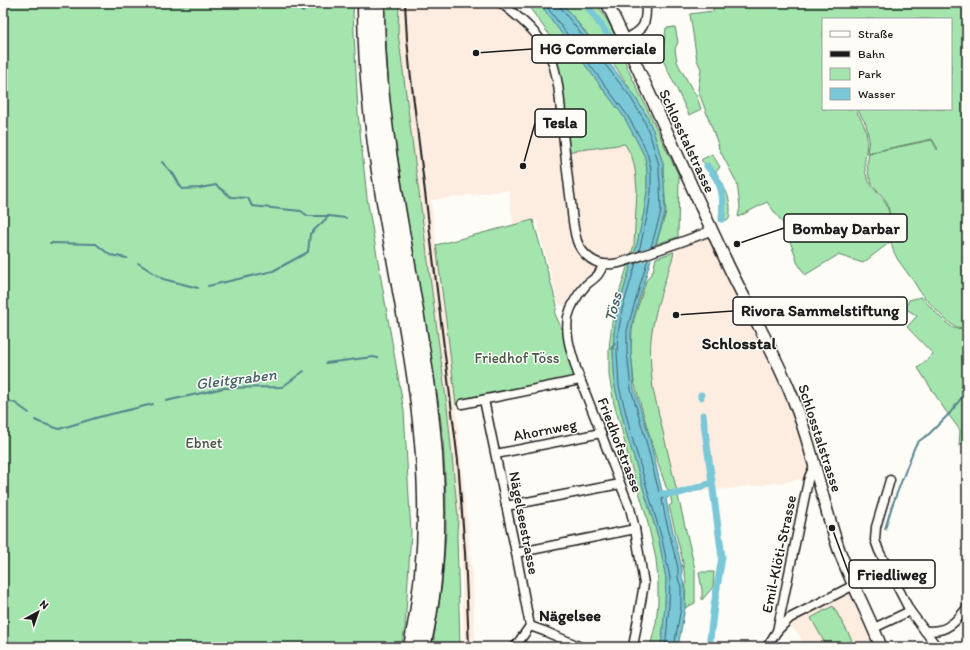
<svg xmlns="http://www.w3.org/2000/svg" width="970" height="650" font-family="Itim,sans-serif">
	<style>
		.built { fill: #fdede0 }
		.green { fill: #a4e5ae; stroke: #608065 }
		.water { fill: #79c7d7; stroke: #54838c }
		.pier { fill: #fdfcf7 }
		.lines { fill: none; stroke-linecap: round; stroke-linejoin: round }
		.shore { stroke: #416067; stroke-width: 1 }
		.stream { stroke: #54838c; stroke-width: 2 }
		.canal { stroke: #79c7d7; stroke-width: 7 }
		.street-casing { stroke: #1c1c1c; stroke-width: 11 }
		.secondary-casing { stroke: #1c1c1c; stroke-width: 14 }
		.highway-casing { stroke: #1c1c1c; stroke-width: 17 }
		.street { stroke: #fdfcf7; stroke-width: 8 }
		.secondary { stroke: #fdfcf7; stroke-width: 11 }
		.highway { stroke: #fdfcf7; stroke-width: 14 }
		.rail { stroke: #1c1c1c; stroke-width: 2 }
		.labels { text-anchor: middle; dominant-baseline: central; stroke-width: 3; stroke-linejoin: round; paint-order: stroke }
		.street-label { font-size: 15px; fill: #1c1c1c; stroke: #fdfcf7 }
		.park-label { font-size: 15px; fill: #455848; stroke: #fdfcf7 }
		.water-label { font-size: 16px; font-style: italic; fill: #416067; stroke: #fdfcf7 }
		.neighbourhood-label { font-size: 16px; font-weight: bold; fill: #1c1c1c; stroke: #fdfcf7 }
		.quarter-label { font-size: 17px; font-weight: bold; fill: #1c1c1c; stroke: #fdfcf7 }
		.leader { fill: none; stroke: #1c1c1c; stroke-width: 1.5 }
		.callout-dot { fill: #1c1c1c; stroke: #fdfcf7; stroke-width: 1.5 }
		.callout { fill: #fdfcf7; stroke: #1c1c1c; stroke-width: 1.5 }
		.callout-label { font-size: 16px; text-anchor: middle; font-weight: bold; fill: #1c1c1c }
	</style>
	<rect width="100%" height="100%" fill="#fdfcf7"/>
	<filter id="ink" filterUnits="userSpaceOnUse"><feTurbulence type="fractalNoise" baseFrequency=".025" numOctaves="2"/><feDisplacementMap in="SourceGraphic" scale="8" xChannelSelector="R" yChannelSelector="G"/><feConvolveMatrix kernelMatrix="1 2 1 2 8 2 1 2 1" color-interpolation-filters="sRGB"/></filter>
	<g filter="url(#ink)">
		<g class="built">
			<path d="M399 3H501L523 21 625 144 632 157 635 169 637 190 634 245 629 260 603 264 580 283 570 296 565 307 559 305 536 219 513 225 509 190 431 200 439 266 448 336 456 405 473 583 475 647H464L461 554 447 406 398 33Z"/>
			<path d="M712 230 803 426 815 466 808 478 778 483 707 491 678 493 653 389 651 360 652 332 658 304 674 257 677 251 676 250 668 253 670 246Z"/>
			<path d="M854 585 881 647H806L800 636 787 622Z"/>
		</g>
		<g class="green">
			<path d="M3 3H354L353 13 358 113 367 198 404 411 411 532 405 628 401 647H3Z"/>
			<path d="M384 3H399L398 33 447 406 458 517 457 535 460 647H434V636L442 585 446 533V494L443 440 439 406 409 230 390 108 384 9Z"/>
			<path d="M526 3H539L624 117 639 145 645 157 647 170V191L644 212 637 244 618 309 614 333 613 352 615 387 627 435 659 540 666 579 665 605 662 639 660 647H650L656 623 658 602V581L656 559 646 515 628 456 621 427 614 404 609 375V349L612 322 620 290 634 245 637 190 635 169 632 157 625 144 565 152 559 90 543 44 551 37Z"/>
			<path d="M562 3H596C610 22 620 45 627 67L679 176 678 237 656 244 666 213 664 182 663 173V164L654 133 647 116 612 61 601 48 600 50Z"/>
			<path d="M714 3H967V328L955 327 946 320 922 295 914 282 898 260 893 250 891 242 890 215 887 202 873 185 869 177 867 165 869 153 932 140 937 150 938 149 932 139 867 153 869 139 866 124 857 109H951V19H823V109H855C861 119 867 128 867 140 867 152 862 165 867 177 871 187 879 194 885 202 892 214 890 229 890 242L863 263 838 255 805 275 797 262 795 254 782 222 767 202 738 217 740 207 737 183 718 147H719L698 90 701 69 697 60 690 14 713 11Z"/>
			<path d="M675 27 678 42 675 49 677 62 693 91 696 94 701 109 689 115 662 58 666 28Z"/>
			<path d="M712 154 720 167 716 172C725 188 733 200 729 219L720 222V219H723C725 190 721 181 701 160Z"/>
			<path d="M533 220 557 305 555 314 569 345 580 380 456 405 448 336 436 245Z"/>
			<path d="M674 252 673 257C665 281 656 305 652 331 649 350 651 370 653 389L695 569V603L685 608 686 581 682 558 669 506 672 504 670 493 666 487 655 455 634 381 631 352 632 331 634 319 646 281 653 271 656 258Z"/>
			<path d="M921 297 944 321 953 328 967 329V436L959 447 960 430 945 410 918 368 933 354 907 327 917 316 905 308 909 300Z"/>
			<path d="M699 572H714L713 587 702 600V590Z"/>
			<path d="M833 606 852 640 839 647H827L811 618Z"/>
		</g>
		<path class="water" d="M539 3H562L632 92 647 116 654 133 663 164V174L664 182 665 213 633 319 631 331V352L634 388 649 436 662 491 670 493V496L666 499 669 515 682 568V578L685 586V608L678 647H660L662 639 665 605 666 579 659 540 627 435 615 387 613 352 614 333 618 309 637 244 644 212 647 191V170L645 157 639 145 624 117Z"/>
		<path class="pier" d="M659 244 654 258 628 266 633 252Z"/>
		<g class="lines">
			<g class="shore">
				<path d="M544 3 627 115 643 143 648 156 651 169V192L648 213 639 251"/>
				<path d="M559 3 560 7 629 95 643 118 650 135 659 165V174L660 183 661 212 651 247"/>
				<path d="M648 259 630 319 627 331V352L631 389 645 437 659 492 663 496 662 500 665 516 678 568V578L681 587V607L674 647"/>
				<path d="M636 263 622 310 618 334 617 352 619 386 631 434 662 539 670 578 669 605 666 640 664 647"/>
			</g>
			<g class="stream">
				<path d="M295 3 300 10 303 12 305 8"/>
				<path d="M162 162 174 175 182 189 200 188 216 185 231 197 248 198 252 206 301 211 308 216H329"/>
				<path d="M50 243 96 244 110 255 127 258"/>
				<path d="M138 263 163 279 198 288"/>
				<path d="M208 286 273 271 308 252 310 234 329 216 346 218"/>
				<path d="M611 349 615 343"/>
				<path d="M326 363 373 357 378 358"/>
				<path d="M3 399 15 403 29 413"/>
				<path d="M166 401 224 388 282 387 304 371"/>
				<path d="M35 420 39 422 59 429 99 417 153 404"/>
				<path d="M885 529 892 506 915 446 919 441 929 434 950 413 965 393 967 391"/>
			</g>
			<g class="canal">
				<path d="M585 3 618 49"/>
				<path d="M707 166C723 183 724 196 722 219"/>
				<path d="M701 395V397"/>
				<path d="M703 415 722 557 714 606 709 647"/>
				<path d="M662 494 680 493 712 483"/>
			</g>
			<defs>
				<g id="street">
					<path d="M501 3C521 19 541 34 551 58 559 79 560 102 562 124 565 150 567 176 571 202 572 215 573 229 577 241 581 252 591 262 603 264 616 266 631 259 643 255 666 247 689 240 712 230"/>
					<path d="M624 40C645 29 646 26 646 3"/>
					<path d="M603 264C600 276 594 278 586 285 578 294 571 305 568 317 565 335 571 351 576 368 582 385 589 402 596 420 607 449 618 479 630 508L635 529 644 584 633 647"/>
					<path d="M484 400 516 553 530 626 515 647"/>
					<path d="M462 404 580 380"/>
					<path d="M496 454 601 433"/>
					<path d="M890 480 876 527 875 540 879 551 910 611"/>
					<path d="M506 506 620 484"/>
					<path d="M516 553 635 529"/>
					<path d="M530 626 544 631 581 647"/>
					<path d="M874 628 910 611 937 647"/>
					<path d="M777 631 790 618 854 585"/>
					<path d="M925 631C930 631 934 631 939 630 951 628 959 617 967 608"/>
					<path d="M767 647 777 631 807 486C808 478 810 473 815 466"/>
				</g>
				<path id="secondary" d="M607 3C649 90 687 178 728 265 748 307 771 346 789 389 811 440 820 494 838 547 850 581 868 613 881 647"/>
				<g id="highway">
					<path d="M365 3C365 58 370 112 378 165 395 276 423 386 425 498 426 548 421 598 411 647"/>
					<path d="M377 3C376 220 473 430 423 647"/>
				</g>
			</defs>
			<use href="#street" class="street-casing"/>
			<use href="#secondary" class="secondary-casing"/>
			<use href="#highway" class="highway-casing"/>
			<use href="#street" class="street"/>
			<use href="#secondary" class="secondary"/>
			<use href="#highway" class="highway"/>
			<path class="rail" d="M405 3 407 39 410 70 458 461 465 552 469 647"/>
		</g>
	</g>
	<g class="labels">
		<g class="street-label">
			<text transform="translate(687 141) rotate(65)">Schlosstalstrasse</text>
			<text transform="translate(545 430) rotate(-11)">Ahornweg</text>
			<text transform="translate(820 438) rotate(72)">Schlosstalstrasse</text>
			<text transform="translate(620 445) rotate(69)">Friedhofstrasse</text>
			<text transform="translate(524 523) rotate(79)">Nägelseestrasse</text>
			<text transform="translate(779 554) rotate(-78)">Emil-Klöti-Strasse</text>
		</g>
		<g class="park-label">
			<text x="517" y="358">Friedhof Töss</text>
			<text x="204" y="443">Ebnet</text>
		</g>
		<g class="water-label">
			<text transform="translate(613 307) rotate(-75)">Töss</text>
			<text transform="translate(236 379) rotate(-7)">Gleitgraben</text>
		</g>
		<g class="neighbourhood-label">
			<text x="570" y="615">Nägelsee</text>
		</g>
		<g class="quarter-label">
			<text x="739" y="343">Schlosstal</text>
		</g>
	</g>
	<path class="leader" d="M476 53L532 49M523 166L535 123M737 244L784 228M676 315L733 311M832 528L849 574"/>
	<g class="callout-dot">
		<circle cx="476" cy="53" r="4"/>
		<circle cx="523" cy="166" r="4"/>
		<circle cx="737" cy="244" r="4"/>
		<circle cx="676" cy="315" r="4"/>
		<circle cx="832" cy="528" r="4"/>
	</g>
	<g class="callout">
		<rect x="532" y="35" width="132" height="28" rx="4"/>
		<rect x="535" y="109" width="51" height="28" rx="4"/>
		<rect x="784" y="214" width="123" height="28" rx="4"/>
		<rect x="733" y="297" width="174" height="28" rx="4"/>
		<rect x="849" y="560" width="86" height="28" rx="4"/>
	</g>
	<g class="callout-label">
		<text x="598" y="54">HG Commerciale</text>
		<text x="560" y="128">Tesla</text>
		<text x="846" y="234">Bombay Darbar</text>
		<text x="820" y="316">Rivora Sammelstiftung</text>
		<text x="892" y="580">Friedliweg</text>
	</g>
	<rect width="970" height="650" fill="none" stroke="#fdfcf7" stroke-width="16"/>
	<rect x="8" y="8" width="954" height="634" fill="none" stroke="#1c1c1c" stroke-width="1.5" filter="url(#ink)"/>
	<rect x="822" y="18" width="130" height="92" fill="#fdfcf7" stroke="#a3a29f"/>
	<rect x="830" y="31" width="20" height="6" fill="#fdfcf7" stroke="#a3a29f"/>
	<text x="858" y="38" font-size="12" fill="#1c1c1c">Straße</text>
	<rect x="830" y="51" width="20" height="6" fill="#1c1c1c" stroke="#a3a29f"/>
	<text x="858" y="58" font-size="12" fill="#1c1c1c">Bahn</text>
	<rect x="830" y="68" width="20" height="12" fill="#a4e5ae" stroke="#a3a29f"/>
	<text x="858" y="78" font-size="12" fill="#1c1c1c">Park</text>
	<rect x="830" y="88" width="20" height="12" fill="#79c7d7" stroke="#a3a29f"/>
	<text x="858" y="98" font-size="12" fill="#1c1c1c">Wasser</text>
	<g transform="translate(38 612) rotate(40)" stroke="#fdfcf7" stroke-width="3" paint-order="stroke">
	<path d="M0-3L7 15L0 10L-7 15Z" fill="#1c1c1c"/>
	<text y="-6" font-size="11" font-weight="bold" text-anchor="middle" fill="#1c1c1c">N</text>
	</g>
</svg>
